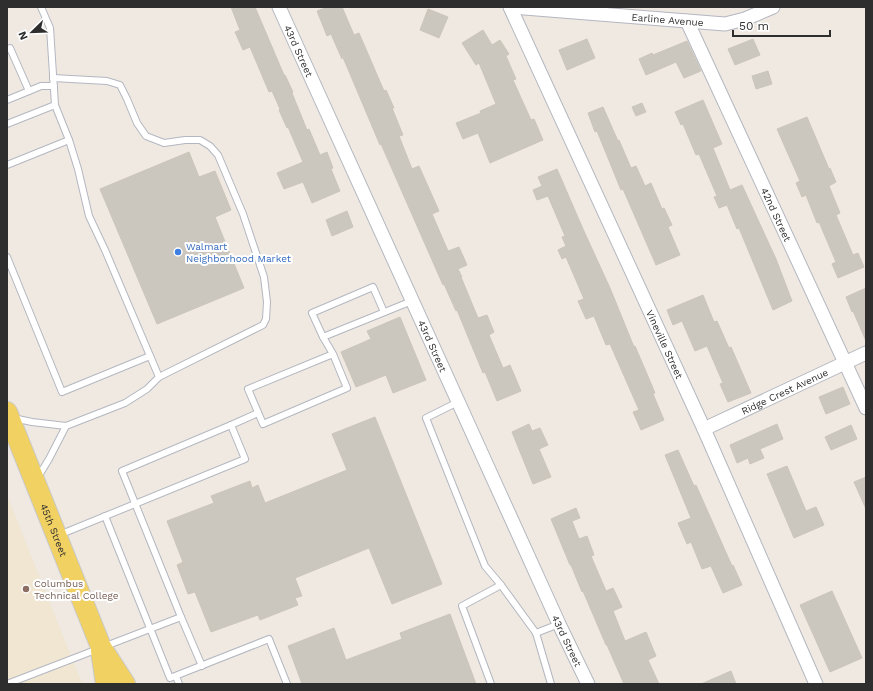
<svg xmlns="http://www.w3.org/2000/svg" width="873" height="691" font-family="'Work Sans',sans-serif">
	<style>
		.education { fill: #f0e6d1 }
		.building { fill: #cbc7bf; stroke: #cbc5ba }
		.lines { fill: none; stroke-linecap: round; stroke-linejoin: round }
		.lane-casing { stroke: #b4b7c1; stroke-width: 8 }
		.street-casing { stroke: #b4b7c1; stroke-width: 15 }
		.primary-casing { stroke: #c9c9c9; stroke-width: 22 }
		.lane { stroke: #fff; stroke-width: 6 }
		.street { stroke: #fff; stroke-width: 13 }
		.primary { stroke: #f2d163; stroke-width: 20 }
		.shop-dot { fill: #3f7fe0; stroke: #fff; stroke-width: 1.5 }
		.education-dot { fill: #8d6e63; stroke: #fff; stroke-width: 1.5 }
		.labels { text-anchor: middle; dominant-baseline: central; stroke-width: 4; stroke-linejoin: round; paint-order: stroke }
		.street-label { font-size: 10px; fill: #2e2e2e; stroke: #fff }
		.shop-label { font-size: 10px; fill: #366cbe; stroke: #fff; text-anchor: start }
		.education-label { font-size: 10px; fill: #785e54; stroke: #fff; text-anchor: start }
	</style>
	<rect width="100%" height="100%" fill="#efe9e1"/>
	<path class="education" d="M7 495 82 684H7Z"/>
	<g class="building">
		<path d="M231 7H255L284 75H285L293 92 292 93 307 130 309 129 320 155 327 152 333 168 331 169 340 191 312 203 303 182 284 189 277 173 303 162 288 127 287 128 279 110 280 109 272 91 269 92 250 47 243 50 235 32 240 30Z"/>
		<path d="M328 7H342L354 35 359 33 384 91 386 90 394 108H392L403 135 399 136 412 169 419 166 439 211 432 214 448 251 459 247 467 265 458 269 462 277H461L478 318 487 315 494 332 489 335 503 368 510 365 521 391 497 401 485 372 483 373 457 310 456 311 444 284 443 285 381 144 380 145 342 55V59L331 34 327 36 317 11Z"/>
		<path d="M428 9 448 17 439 38 420 30Z"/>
		<path d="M483 30 492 45 500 40 509 54 506 56 516 79 513 80 531 120 534 119 543 140 490 163 478 133 463 139 456 123 481 113 480 111 496 104 479 63 476 65 462 43Z"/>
		<path d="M587 39 595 58 567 70 559 50Z"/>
		<path d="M753 39 760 55 735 65 728 49Z"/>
		<path d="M687 41 701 71 684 78 676 62 646 75 639 59 652 53 653 55Z"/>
		<path d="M768 71 772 84 756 89 752 76Z"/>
		<path d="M703 100 722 144 713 148 730 190 742 185 776 259 792 301 773 310 739 228 737 229 727 205 719 208 714 197 717 196 699 154 696 155 683 124 681 125 675 112Z"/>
		<path d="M642 103 646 112 636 116 632 107Z"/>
		<path d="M603 107 618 141 619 140 631 168 636 166 645 186 651 183 662 209 664 208 672 225 668 227 680 255 656 265 623 189 621 190 597 131 595 132 588 113Z"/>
		<path d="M807 117 829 169 830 168 836 182 829 186 840 213 836 215 853 255 858 253 864 267 838 278 832 264 836 262 819 222 817 223 806 195 802 197 796 183 800 181 777 129Z"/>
		<path d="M189 152 199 177 215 171 231 210 215 217 244 288 157 324 100 189Z"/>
		<path d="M557 169 583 229 610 288 634 347 635 346 647 374 655 393 653 394 664 420 641 430 633 412 639 410 610 344 606 345 594 316 586 319 578 301 584 299 566 257 562 259 558 250 566 246 562 237 565 236 548 196 537 200 533 190 542 186 538 177Z"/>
		<path d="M347 211 353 227 332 236 326 220Z"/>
		<path d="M866 288V341L853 311 852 312 846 297Z"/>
		<path d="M703 295 714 322 717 321 729 348 731 347 751 393 728 402 720 384 723 383 707 346 695 351 682 321 673 325 667 310Z"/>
		<path d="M400 317 426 380 393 393 386 375 356 387 341 352 371 339 367 331Z"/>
		<path d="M843 387 850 404 826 414 819 397Z"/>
		<path d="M375 417 442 584 392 604 369 548 295 578 302 596 295 598 298 605 260 620 258 615 211 632 195 592 188 594 177 565 183 562 167 521 214 503 211 496 250 481 252 488 258 485 265 503 347 470 332 434Z"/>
		<path d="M529 424 532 431 540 428 548 445 539 449 551 477 533 484 512 432Z"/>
		<path d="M777 424 783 439 760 449 764 458 750 464 748 458 737 463 730 445Z"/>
		<path d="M851 425 857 439 831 450 825 437Z"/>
		<path d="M678 450 694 486 696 485 732 566 733 565 742 585 723 593 711 566 702 569 691 542 687 544 678 523 691 518 665 455Z"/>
		<path d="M787 466 806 511 816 507 824 525 794 538 767 474Z"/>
		<path d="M866 477V509L854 482Z"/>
		<path d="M576 508 580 518 572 521 579 539 587 536 594 555 591 556 606 591 613 588 622 607 613 611 625 641 646 632 656 656 648 660 659 684H624L607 645H606L583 591 582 592 571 565H570L551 519Z"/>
		<path d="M832 591 862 658 830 672 800 605Z"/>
		<path d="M450 614 476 684H302L288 646 334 628 346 660 402 639 400 633Z"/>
		<path d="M731 671 736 684H701Z"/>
	</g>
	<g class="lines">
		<defs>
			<g id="lane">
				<path d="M7 49 10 48 29 91 41 86H54"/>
				<path d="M53 78 107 81 120 85 127 99 137 123 146 136 164 143 185 140H200L210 146 218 155 243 214 264 277 267 302 266 319 263 325 159 377"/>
				<path d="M7 100 29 91"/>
				<path d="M7 124 55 105"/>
				<path d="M7 165 69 140"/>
				<path d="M7 257 62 392 150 356"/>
				<path d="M323 337 412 301"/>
				<path d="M333 354 248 389 263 424 347 388 333 354 323 337 312 313 373 287 384 312"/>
				<path d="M458 402 426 418 485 566 501 585 536 633 559 624"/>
				<path d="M13 418 32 422 66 426 125 403 147 389 159 377 105 250 89 216 78 169 69 140 55 105 50 28 41 7"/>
				<path d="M231 425 258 413"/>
				<path d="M38 477 49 459 66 426"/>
				<path d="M105 516 170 678 269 639 287 684"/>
				<path d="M181 617 202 666"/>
				<path d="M536 633 551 684"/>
				<path d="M176 676 179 684"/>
				<path d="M7 684 181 617 122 471 231 425 245 459 59 535"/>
				<path d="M491 684 462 606 501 585"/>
			</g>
			<g id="street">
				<path id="s1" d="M279 7 559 624 588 684"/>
				<path id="s2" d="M510 7 704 429 816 684"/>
				<path id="s3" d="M512 7 687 21 725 24 745 19 773 7"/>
				<path id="s4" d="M687 21 866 408"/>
				<path id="s5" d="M704 429 866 353"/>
			</g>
			<g id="primary">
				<path id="s6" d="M7 412 101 647 125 684"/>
				<path d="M101 651 106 684"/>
			</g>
		</defs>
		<use href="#lane" class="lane-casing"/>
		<use href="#street" class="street-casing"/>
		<use href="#primary" class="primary-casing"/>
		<use href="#lane" class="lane"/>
		<use href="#street" class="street"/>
		<use href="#primary" class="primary"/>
	</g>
	<circle class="shop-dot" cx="178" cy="252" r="4"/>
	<circle class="education-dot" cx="26" cy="589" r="4"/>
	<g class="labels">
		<g class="street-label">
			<text stroke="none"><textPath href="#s3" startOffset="156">Earline Avenue</textPath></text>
			<text stroke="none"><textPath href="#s1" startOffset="48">43rd Street</textPath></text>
			<text stroke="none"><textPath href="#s4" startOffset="213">42nd Street</textPath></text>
			<text stroke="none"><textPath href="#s2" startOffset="371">Vineville Street</textPath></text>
			<text stroke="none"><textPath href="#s1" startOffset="372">43rd Street</textPath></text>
			<text stroke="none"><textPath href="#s5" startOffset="89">Ridge Crest Avenue</textPath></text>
			<text stroke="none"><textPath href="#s6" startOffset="127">45th Street</textPath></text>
			<text stroke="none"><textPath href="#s1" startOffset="696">43rd Street</textPath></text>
		</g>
		<g class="shop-label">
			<text x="186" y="246">Walmart<tspan x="186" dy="12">Neighborhood Market</tspan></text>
		</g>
		<g class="education-label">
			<text x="34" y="583">Columbus<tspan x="34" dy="12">Technical College</tspan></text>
		</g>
	</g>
	<rect width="873" height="691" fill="none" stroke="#2e2e2e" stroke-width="16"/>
	<g transform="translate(32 32) rotate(247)" stroke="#ffffff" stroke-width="3" paint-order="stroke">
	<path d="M0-3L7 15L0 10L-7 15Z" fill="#2e2e2e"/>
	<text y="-6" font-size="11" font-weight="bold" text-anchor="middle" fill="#2e2e2e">N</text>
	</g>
	<path d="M733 30v6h97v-6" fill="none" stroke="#2e2e2e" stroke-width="2"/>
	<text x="739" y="30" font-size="12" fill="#2e2e2e" stroke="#ffffff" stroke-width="3" paint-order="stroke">50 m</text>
</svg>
